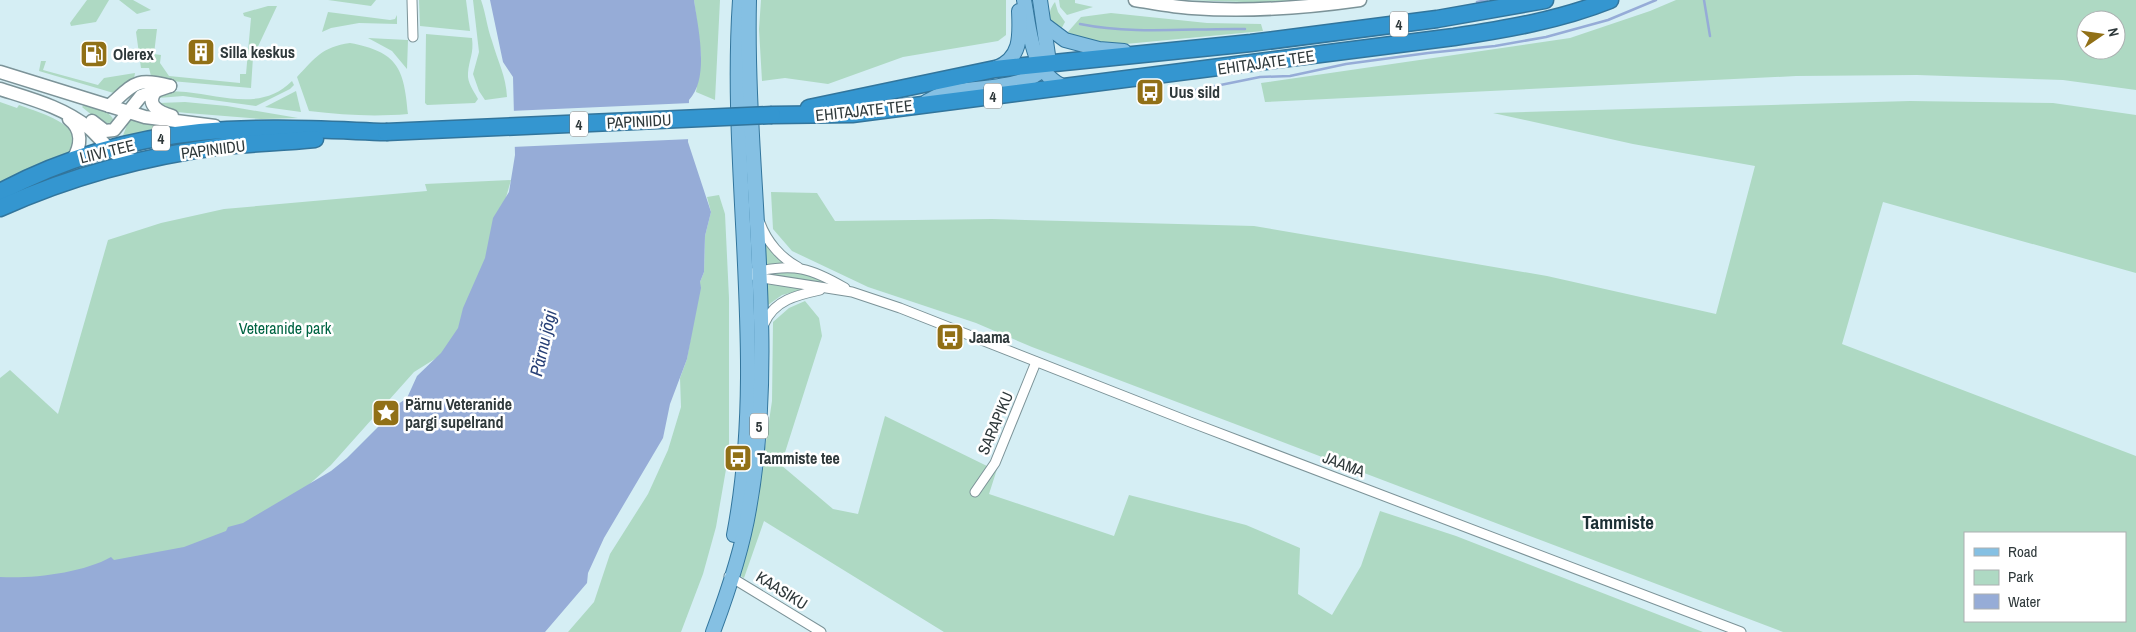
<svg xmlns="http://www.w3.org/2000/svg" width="2136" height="632" font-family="'Archivo Narrow',sans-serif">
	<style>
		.green { fill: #aed9c3; fill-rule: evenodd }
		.water { fill: #96acd7 }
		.pier { fill: #d5eef4 }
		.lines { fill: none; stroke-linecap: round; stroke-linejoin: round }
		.stream { stroke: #96acd7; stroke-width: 2.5 }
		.street-casing { stroke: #7c9398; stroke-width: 11 }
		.secondary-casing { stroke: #7c9398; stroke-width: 15 }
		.primary-casing { stroke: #32759c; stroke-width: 16 }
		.highway-casing { stroke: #32759c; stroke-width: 19 }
		.street { stroke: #fff; stroke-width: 9 }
		.secondary { stroke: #fff; stroke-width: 12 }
		.primary { stroke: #85c0e3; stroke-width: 14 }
		.highway { stroke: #3496d0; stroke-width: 16 }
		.highway-bridge-casing { stroke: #32759c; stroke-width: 19; stroke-linecap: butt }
		.highway-bridge { stroke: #3496d0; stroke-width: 16 }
		.labels { text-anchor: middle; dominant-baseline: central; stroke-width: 5; stroke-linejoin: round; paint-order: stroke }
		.shield { fill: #fff; stroke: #6d7476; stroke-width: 1 }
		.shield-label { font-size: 15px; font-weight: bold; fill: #2f393b }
		.poi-label { font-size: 16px; font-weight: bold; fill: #2f393b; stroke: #fff; text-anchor: start }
		.street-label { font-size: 16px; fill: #2f393b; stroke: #fff }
		.park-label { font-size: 16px; fill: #006443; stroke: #fff }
		.water-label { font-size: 18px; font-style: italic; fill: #284076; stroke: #fff }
		.quarter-label { font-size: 19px; font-weight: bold; fill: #1c3035; stroke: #fff }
	</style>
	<rect width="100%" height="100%" fill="#d5eef4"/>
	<g class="green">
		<path d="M87 0H109L96 22 71 26 70 23Z"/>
		<path d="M119 0H133L151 10 137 14Z"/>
		<path d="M328 0H376L371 6Z"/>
		<path d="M419 0H466L470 31 420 26Z"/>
		<path d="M473 0H481C486 14 487 28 492 41 498 62 506 76 507 97L485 100 479 91 473 74 479 52Z"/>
		<path d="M694 0H720L715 100 696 92 701 56Z"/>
		<path d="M761 0H1006V35L998 41 903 57 828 84 785 78 762 81 759 29Z"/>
		<path d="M1059 0H1075V3L1093 7 1067 15 1060 7Z"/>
		<path d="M1186 0H1311L1275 3Z"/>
		<path d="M1676 0H2136V90L2063 80 1917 75 1796 76 1265 102 1261 83 1570 38 1650 11ZM2086 20H2116V50H2086Z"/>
		<path d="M1055 2 1058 12 1065 22 1059 33C1049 25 1046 13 1055 2Z"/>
		<path d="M268 6H277L253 57 251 88 148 79 147 76H151L149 68H141L136 32 138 29H157L154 54 161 55 160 63 169 76 240 83V74H246L251 18 244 16 243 13Z"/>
		<path d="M328 12 390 20 395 19 397 15V24L359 23 331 28 322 32Z"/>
		<path d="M1111 13 1207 23 1261 24 1263 31 1115 45 1096 42 1067 33 1081 17Z"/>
		<path d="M426 34 472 38C474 54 469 59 468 73 467 83 474 91 478 99L475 103 427 105 425 103Z"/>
		<path d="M368 38 408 40 407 69 392 51Z"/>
		<path d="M350 43C398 52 404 68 408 114 374 117 343 115 309 111L297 77C316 57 322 47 350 43Z"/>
		<path d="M41 61H46L43 70 98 85 104 78 135 73 134 79 117 94 39 71Z"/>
		<path d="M292 81 294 85 290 89 256 106 183 96 158 98C166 91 176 91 186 92 224 96 262 111 292 81Z"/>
		<path d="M296 91 301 112 265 107Z"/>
		<path d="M1910 101 2053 103 2136 115V273L1883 202 1842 344 2136 456V632H1783L1032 347 976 323 868 287 792 251 773 229 771 192 817 193 835 221 992 219 1254 226 1547 276 1716 314 1755 166 1633 144 1493 113ZM2125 533V621H1965V533Z"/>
		<path d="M0 102 17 108 19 105C37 112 64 118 74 136L71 151 66 155 0 184Z"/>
		<path d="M185 102 227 106 298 118 261 119 187 113 168 111 159 103Z"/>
		<path d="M84 105C95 109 114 110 114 124L105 126 82 107Z"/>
		<path d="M129 120 162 126V129L122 138Z"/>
		<path d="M511 180 496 232 454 347 414 372 331 465 278 512 208 545 97 571 0 584V378L10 370 58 414 108 240 161 223 224 209 427 191 425 184Z"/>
		<path d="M719 195 725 214 729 298V452L716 527 703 574 681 632H568L594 602 610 554 648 494 668 450 681 407 680 378 687 359 700 282 704 272 705 236 711 212 707 197Z"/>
		<path d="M765 244 776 257 783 263 766 266Z"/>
		<path d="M786 272 807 274 824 282 820 283 766 275Z"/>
		<path d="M767 284 806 289 782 295 768 305Z"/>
		<path d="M805 301 819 318 822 336 781 465 833 509 858 514 885 416 987 466H998L989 494 1114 536 1129 495 1246 525 1300 548 1298 594 1332 615 1361 566 1380 511 1456 536 1703 632H944L764 521 744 578 739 575 757 502 772 401 773 322 789 308Z"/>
	</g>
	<path class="water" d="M490 0H694C698 28 710 78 689 100L688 142 711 212 705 236 704 272 700 282 701 288 687 359 670 404 663 438 604 538 588 573 587 583 545 632H0V577C32 579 83 573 111 557L114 560 184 547 226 531 228 527 243 523 331 471 347 458 379 426 391 409 407 398 417 376 441 353 458 328 463 308 485 258 493 218 509 192 515 155 513 77 503 62Z"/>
	<path class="pier" d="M691 103V139L512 147 510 111Z"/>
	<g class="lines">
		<g class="stream">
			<path d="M1704 0 1710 36"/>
			<path d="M1477 2 1487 0"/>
			<path d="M1080 24C1134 35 1190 28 1245 29"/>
			<path d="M1171 95 1260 77 1290 76 1346 64 1428 53 1495 46 1546 37 1608 20 1656 0"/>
		</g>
		<defs>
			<g id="street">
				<path d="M412 0 413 37"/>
				<path d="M760 223C767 242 781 258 798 267"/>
				<path d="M755 272C794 263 811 268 845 288"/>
				<path d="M756 277 852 292 900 308 1190 422 1741 632"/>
				<path d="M764 324C774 300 797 295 820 290"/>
				<path d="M975 492 995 463 1036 362"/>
				<path d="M729 576 821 632"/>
			</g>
			<g id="secondary">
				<path d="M1135 0C1154 3 1173 7 1192 8 1249 12 1304 8 1360 0"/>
				<path d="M0 72 145 117 215 126"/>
				<path d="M0 89C31 99 63 107 89 128 105 142 113 160 136 160"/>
				<path d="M157 90C144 104 158 112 172 116"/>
				<path d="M109 106C134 84 135 77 170 86"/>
				<path d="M69 119C83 130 81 146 73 159"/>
				<path d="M92 121 105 131 114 130 141 96 170 86"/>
			</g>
			<g id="primary">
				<path d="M1024 0C1030 31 1031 74 1065 87"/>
				<path d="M1045 25 1065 40 1099 49 1124 51"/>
				<path d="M996 68C1022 58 1020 35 1019 11"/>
				<path d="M926 102C932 99 938 95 944 94 975 85 1030 92 1049 62L1040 0"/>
				<path d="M734 535C768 358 728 178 740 0"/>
				<path d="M713 632C728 592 742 551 749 509 779 343 745 168 749 0"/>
			</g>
			<g id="highway">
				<path d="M809 108 995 69 1251 43 1437 19 1545 0"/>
				<path d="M772 115 852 114 1454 37C1507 29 1560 20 1610 0"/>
				<path d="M0 192C62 159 130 139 200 132 262 126 325 130 386 132"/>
				<path d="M0 208C71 176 146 156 223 146 254 143 284 142 315 139"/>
			</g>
		</defs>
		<use href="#street" class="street-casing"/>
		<use href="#secondary" class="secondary-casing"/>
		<use href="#primary" class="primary-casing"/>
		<use href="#highway" class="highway-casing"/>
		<use href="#street" class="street"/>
		<use href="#secondary" class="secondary"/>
		<use href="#primary" class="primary"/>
		<use href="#highway" class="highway"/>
		<defs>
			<path id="highway-bridge" d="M386 132 772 115"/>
		</defs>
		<use href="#highway-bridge" class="highway-bridge-casing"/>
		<use href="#highway-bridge" class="highway-bridge"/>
	</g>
	<defs>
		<symbol id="building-square" viewBox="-11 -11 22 22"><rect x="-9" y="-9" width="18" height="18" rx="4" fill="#917016" stroke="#fff"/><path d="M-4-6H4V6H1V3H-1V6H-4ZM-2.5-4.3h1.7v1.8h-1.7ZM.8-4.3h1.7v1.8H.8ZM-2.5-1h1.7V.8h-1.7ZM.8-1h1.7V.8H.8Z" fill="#fff"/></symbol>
		<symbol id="fuel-square" viewBox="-11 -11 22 22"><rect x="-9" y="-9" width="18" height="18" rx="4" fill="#917016" stroke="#fff"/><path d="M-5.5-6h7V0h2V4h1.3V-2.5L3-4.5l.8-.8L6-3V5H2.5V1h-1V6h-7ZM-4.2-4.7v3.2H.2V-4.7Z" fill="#fff"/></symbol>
		<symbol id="bus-square" viewBox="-11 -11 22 22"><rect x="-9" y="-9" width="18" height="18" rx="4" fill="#917016" stroke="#fff"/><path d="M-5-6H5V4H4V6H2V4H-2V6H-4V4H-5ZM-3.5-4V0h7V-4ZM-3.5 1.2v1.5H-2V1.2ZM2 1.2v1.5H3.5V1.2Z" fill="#fff"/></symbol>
		<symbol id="sight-square" viewBox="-11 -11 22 22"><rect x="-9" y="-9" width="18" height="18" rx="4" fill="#917016" stroke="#fff"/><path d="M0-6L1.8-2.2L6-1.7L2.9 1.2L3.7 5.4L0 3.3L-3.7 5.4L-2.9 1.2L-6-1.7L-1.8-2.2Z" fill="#fff"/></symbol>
	</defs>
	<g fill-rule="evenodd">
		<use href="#building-square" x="185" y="36" width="32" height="32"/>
		<use href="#fuel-square" x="78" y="38" width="32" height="32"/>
		<use href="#bus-square" x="1134" y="76" width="32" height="32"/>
		<use href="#bus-square" x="934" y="321" width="32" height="32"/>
		<use href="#sight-square" x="370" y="397" width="32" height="32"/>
		<use href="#bus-square" x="722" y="442" width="32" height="32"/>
	</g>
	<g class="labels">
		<g class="shield">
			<rect x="1390" y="11.5" width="18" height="25" rx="4"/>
			<rect x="984" y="83.5" width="18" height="25" rx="4"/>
			<rect x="570" y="111.5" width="18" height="25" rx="4"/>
			<rect x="152" y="125.5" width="18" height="25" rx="4"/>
			<rect x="750" y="413.5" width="18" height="25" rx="4"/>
		</g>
		<g class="shield-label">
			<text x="1399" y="24">4</text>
			<text x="993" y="96">4</text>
			<text x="579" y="124">4</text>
			<text x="161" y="138">4</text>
			<text x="759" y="426">5</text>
		</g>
		<g class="poi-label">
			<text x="220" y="52">Silla keskus</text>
			<text x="113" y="54">Olerex</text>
			<text x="1169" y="92">Uus sild</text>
			<text x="969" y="337">Jaama</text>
			<text x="405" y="404">Pärnu Veteranide<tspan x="405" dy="18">pargi supelrand</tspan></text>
			<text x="757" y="458">Tammiste tee</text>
		</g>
		<g class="street-label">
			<text transform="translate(1266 62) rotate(-8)">EHITAJATE TEE</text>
			<text transform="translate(864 110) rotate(-6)">EHITAJATE TEE</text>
			<text transform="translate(639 121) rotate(-3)">PAPINIIDU</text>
			<text transform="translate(213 149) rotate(-7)">PAPINIIDU</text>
			<text transform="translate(107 151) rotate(-14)">LIIVI TEE</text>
			<text transform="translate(995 423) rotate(-67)">SARAPIKU</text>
			<text transform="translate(1344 464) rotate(21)">JAAMA</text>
			<text transform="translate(782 590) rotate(32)">KAASIKU</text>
		</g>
		<g class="park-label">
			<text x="285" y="328">Veteranide park</text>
		</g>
		<g class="water-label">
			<text transform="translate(543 343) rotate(-77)">Pärnu jõgi</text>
		</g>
		<g class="quarter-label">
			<text x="1618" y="522">Tammiste</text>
		</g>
	</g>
	<rect x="1964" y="532" width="162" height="90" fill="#ffffff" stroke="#acb0b1"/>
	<rect x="1974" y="548" width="25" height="8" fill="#85c0e3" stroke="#acb0b1"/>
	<text x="2008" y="557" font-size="15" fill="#2f393b">Road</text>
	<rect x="1974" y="570" width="25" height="15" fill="#aed9c3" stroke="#acb0b1"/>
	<text x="2008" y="582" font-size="15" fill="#2f393b">Park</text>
	<rect x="1974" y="594" width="25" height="15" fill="#96acd7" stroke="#acb0b1"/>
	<text x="2008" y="607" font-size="15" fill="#2f393b">Water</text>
	<g transform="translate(2101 35) rotate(77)"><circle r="24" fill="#ffffff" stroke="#acb0b1"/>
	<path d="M0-4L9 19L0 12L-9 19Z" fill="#917016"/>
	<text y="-8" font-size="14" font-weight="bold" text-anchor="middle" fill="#2f393b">N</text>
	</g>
</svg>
